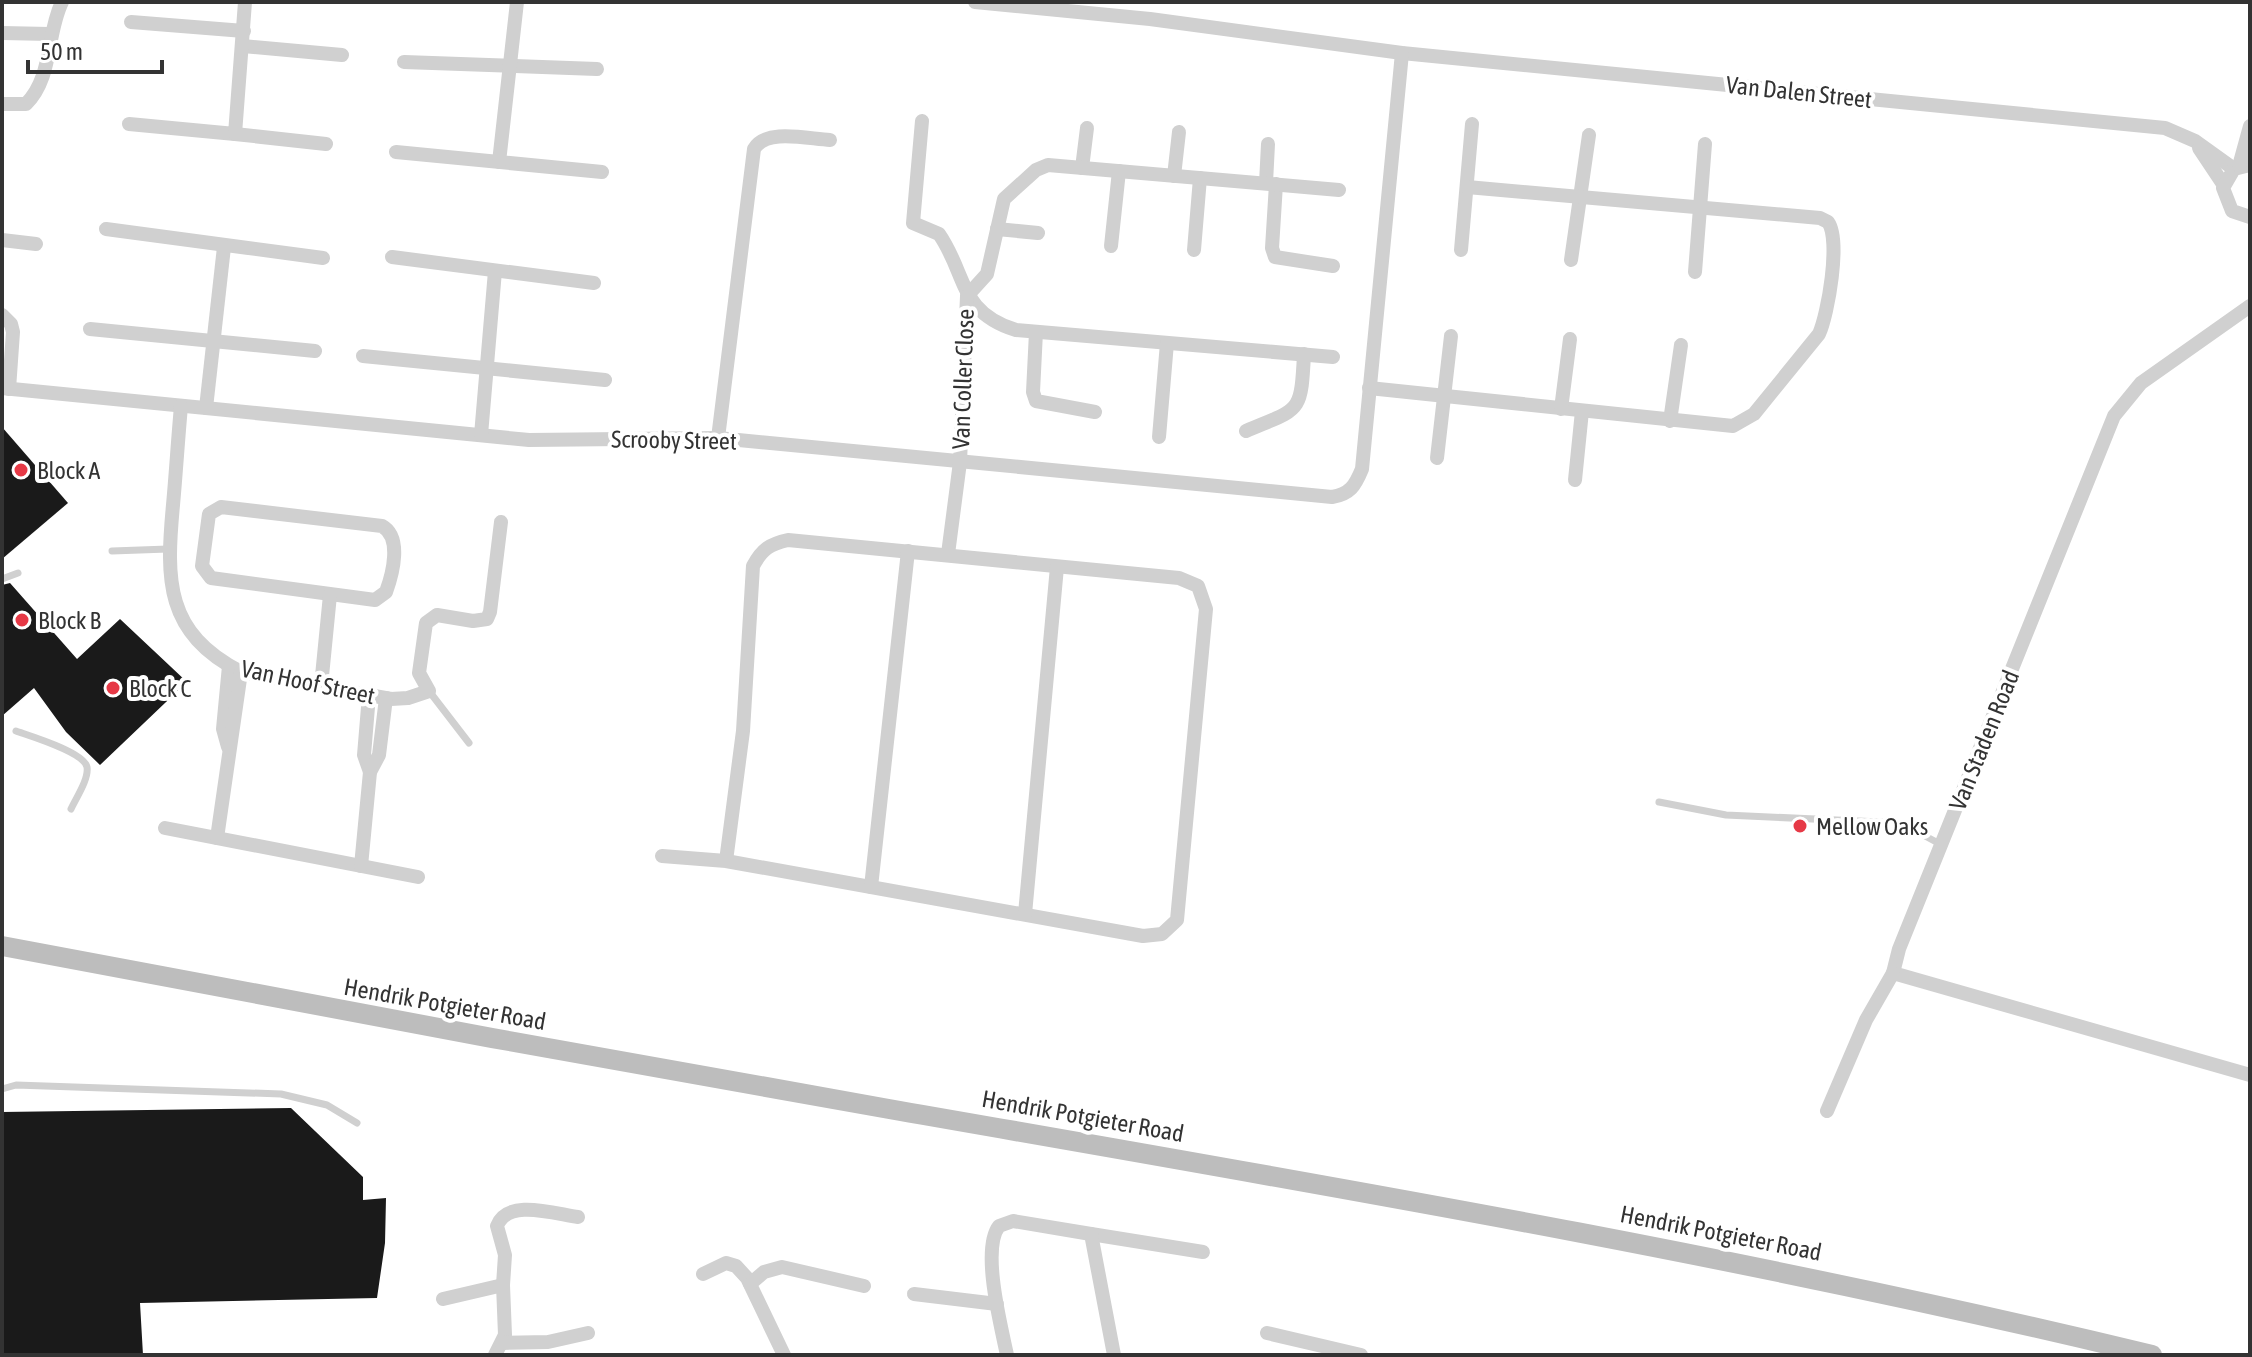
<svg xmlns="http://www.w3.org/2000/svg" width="2252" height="1357" font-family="'Asap Condensed',sans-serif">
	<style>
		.building { fill: #1a1a1a }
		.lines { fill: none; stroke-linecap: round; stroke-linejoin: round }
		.service { stroke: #d0d0d0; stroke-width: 7 }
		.minor { stroke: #d0d0d0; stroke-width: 14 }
		.secondary { stroke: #bdbdbd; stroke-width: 20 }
		.poi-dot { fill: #e63946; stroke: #fff; stroke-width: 3 }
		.labels { text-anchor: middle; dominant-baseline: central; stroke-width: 8; stroke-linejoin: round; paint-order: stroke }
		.street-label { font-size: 24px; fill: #333; stroke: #fff }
		.poi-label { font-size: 24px; fill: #333; stroke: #fff; text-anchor: start }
	</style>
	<rect width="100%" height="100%" fill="#fff"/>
	<g class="building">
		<path d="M2 427 68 503 2 559Z"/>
		<path d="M10 583 77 659 120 619 187 682 100 765 66 732 34 688 2 716V585Z"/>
		<path d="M291 1108 363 1177V1200L386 1198 385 1243 377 1298 140 1303 143 1355H2V1112Z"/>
	</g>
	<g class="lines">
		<g class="service">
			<path d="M112 551 168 549"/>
			<path d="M2 579 18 573"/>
			<path d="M429 691 469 743"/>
			<path d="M16 731C30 736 84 752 87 767 89 779 76 798 71 809"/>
			<path d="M1659 802 1726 815 1901 823 1940 844"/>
			<path d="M2 1089 16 1085 281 1094 327 1105 357 1123"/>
		</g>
		<g class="minor">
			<path d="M975 2 1150 19 1402 53 2165 128 2195 141 2234 169"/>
			<path d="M131 22 244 31"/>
			<path d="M2 33 50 34"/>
			<path d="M243 46 342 55"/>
			<path d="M404 62 597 69"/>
			<path d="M2 104H26C53 77 46 35 62 2"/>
			<path d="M922 121 913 223 939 234C967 274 958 312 1016 330L1333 357"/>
			<path d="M129 124 235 134 245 2"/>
			<path d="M235 134 326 144"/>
			<path d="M2199 148 2223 184"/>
			<path d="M396 152 602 172"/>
			<path d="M499 162 517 2"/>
			<path d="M2250 165 2234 169 2223 188 2232 211 2250 217"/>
			<path d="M2239 166 2250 126"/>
			<path d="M1082 168 1087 128"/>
			<path d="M1174 176 1179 132"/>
			<path d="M1266 183 1268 144"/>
			<path d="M1276 184 1272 248 1275 257 1333 266"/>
			<path d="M106 229 323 258"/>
			<path d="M997 229 1038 233"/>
			<path d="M2 240 36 244"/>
			<path d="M1111 246 1119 171"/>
			<path d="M1194 250 1200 178"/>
			<path d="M1461 250 1472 124"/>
			<path d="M392 257 594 283"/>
			<path d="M1571 260 1589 135"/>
			<path d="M1695 272 1705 144"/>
			<path d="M967 296 987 274 1004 199 1036 170 1048 165 1339 190"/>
			<path d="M2250 306 2141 383 2114 416 1899 949 1893 973 2250 1075"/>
			<path d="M2 315 11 324 13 332 9 389"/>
			<path d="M90 329 315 351"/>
			<path d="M1036 332 1033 392 1036 401 1095 412"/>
			<path d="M363 356 605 380"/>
			<path d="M2 388 529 440 718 438 1332 497C1350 494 1355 486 1362 469L1402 53"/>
			<path d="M1369 388 1733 426 1754 414 1819 334C1828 314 1841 240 1828 222L1820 218 1467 187"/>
			<path d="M181 406C178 439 176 472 173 505 166 580 165 633 241 672L391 699 408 698 429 691 419 673 426 623 437 615 473 621 487 619 490 612 501 522"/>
			<path d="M206 408 224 247"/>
			<path d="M1561 409 1570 339"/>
			<path d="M1670 421 1681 345"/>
			<path d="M1246 431C1300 408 1301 415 1304 354"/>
			<path d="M481 435 495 271"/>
			<path d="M1159 437 1167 343"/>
			<path d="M718 438 754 149C766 128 808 139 830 140"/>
			<path d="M1437 458 1451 336"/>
			<path d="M1575 480 1582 411"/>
			<path d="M221 507 382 526C402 537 393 573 386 592L375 600 211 578 202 566 209 514Z"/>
			<path d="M948 554 960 462 967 296"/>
			<path d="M321 686 330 595"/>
			<path d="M369 695 364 755 370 772"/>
			<path d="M228 747 223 729 229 666"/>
			<path d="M165 828 418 877"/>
			<path d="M217 838 241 672"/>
			<path d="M662 856 726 861 1143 936 1162 934 1177 920 1206 609 1198 586 1179 578 788 540C770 544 762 549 753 566L743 731 726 861"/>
			<path d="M361 866 370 772 379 755 386 698"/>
			<path d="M871 887 908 551"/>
			<path d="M1025 914 1057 567"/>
			<path d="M1827 1111 1866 1020 1893 973"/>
			<path d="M1091 1234 1203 1252"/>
			<path d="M703 1274 726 1263 736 1266 747 1278 784 1355"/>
			<path d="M750 1284 764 1272 782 1267 864 1286"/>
			<path d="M503 1285 505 1255 497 1226C507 1198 555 1214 578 1217"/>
			<path d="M914 1294 997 1304"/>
			<path d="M443 1299 503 1285 505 1335 495 1355"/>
			<path d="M1267 1333 1361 1355"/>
			<path d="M502 1343 548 1342 588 1333"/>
			<path d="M1007 1355C1001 1326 981 1249 999 1226L1013 1221 1091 1234 1114 1355"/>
		</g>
		<path class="secondary" d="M2 946C297 1003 593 1057 889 1109 1312 1183 1735 1254 2152 1355"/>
	</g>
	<g class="poi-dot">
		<circle cx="21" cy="470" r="8"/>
		<circle cx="22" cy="620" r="8"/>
		<circle cx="113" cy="688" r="8"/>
		<circle cx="1800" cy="826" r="8"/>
	</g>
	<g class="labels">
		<g class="street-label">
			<text transform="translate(1799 92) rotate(6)">Van Dalen Street</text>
			<text transform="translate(963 379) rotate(-88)">Van Coller Close</text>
			<text transform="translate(674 440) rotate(1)">Scrooby Street</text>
			<text transform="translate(308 682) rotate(12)">Van Hoof Street</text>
			<text transform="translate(1984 740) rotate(-68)">Van Staden Road</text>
			<text transform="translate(445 1004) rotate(10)">Hendrik Potgieter Road</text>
			<text transform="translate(1083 1116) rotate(10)">Hendrik Potgieter Road</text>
			<text transform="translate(1721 1233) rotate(11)">Hendrik Potgieter Road</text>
		</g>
		<g class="poi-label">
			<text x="37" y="470">Block A</text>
			<text x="38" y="620">Block B</text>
			<text x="129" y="688">Block C</text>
			<text x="1816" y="826">Mellow Oaks</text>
		</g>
	</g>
	<rect width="2252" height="1357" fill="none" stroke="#333333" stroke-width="8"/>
	<path d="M28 60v12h134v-12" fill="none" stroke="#333333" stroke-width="4"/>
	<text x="40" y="60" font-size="24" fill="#333333" stroke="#ffffff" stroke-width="6" paint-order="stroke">50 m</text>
</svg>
